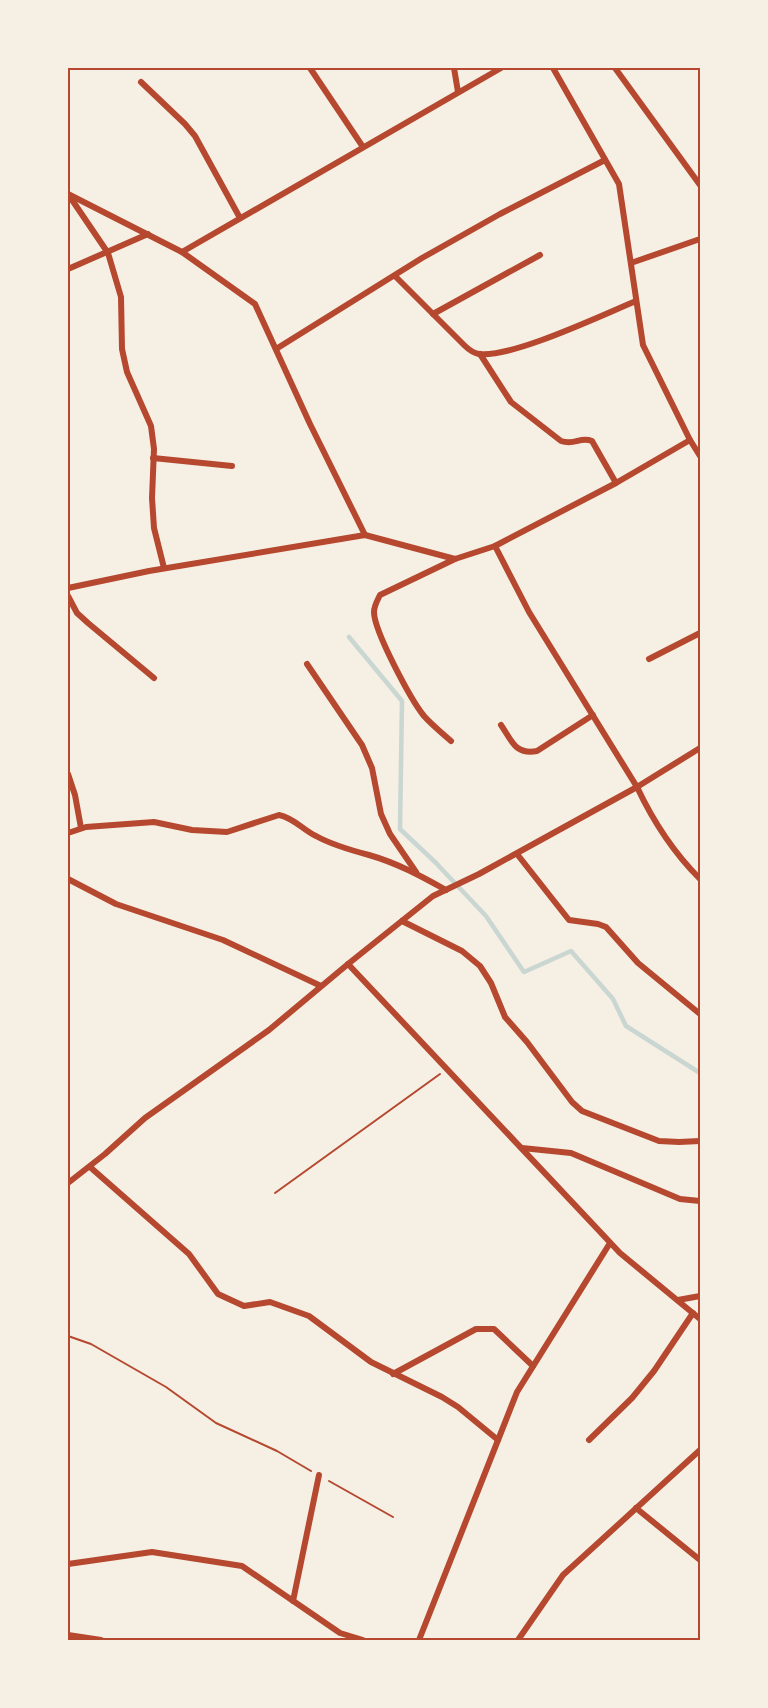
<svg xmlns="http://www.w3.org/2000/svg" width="768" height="1708" font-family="Manrope,sans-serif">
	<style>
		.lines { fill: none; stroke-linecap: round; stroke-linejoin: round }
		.stream { stroke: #c9d6d2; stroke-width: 4.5 }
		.path { stroke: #b5482f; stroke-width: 2 }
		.minor { stroke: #b5482f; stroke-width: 6 }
		.neatline { fill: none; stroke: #b5482f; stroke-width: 2 }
	</style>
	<rect width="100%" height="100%" fill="#f6efe4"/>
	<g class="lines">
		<path class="stream" d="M349 637 402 701 400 829 436 863 486 916 524 972 571 951 613 999 626 1026 700 1073"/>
		<g class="path">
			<path d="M275 1193 440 1074"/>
			<path d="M68 1336 91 1344 166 1387 216 1423 277 1451 311 1471"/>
			<path d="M329 1481 393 1517"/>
		</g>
		<g class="minor">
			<path d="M310 68 363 147"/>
			<path d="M454 68 458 92"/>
			<path d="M553 68 619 184 643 345 690 440 700 456"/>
			<path d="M615 68 700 185"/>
			<path d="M141 82 185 124 195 136 240 218"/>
			<path d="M68 194 182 252 255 304 310 424 365 535"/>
			<path d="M68 194 108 253 121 297 122 349 127 372 151 426 154 449 152 498 154 528 164 568"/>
			<path d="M182 252 501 68"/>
			<path d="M631 263 700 239"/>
			<path d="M68 269 148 234"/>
			<path d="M395 276 464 345C468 349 473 353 479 354 512 358 602 315 636 301"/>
			<path d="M433 314 540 255"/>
			<path d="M276 349 422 258 500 214 605 160"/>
			<path d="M480 354 511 402 561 441C575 446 580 436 592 441L616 483"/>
			<path d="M153 458 232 466"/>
			<path d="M495 546 529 612 637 787C653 821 674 853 700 879"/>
			<path d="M68 588 149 571 365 535 455 559 495 546 616 483 690 440"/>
			<path d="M68 596 77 613 88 623 154 678"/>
			<path d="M649 659 700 633"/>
			<path d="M307 664 362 745 372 768 381 814 390 834 416 872"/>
			<path d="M501 725C512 741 515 755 537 751L593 715"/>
			<path d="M451 741C442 733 432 725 424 716 411 700 374 631 374 612 374 606 377 601 380 595L455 559"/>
			<path d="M68 774 75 795 81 828"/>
			<path d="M68 833 86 827 154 822 192 830 227 832 279 815C294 818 303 830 316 836 332 845 350 850 369 855 397 863 421 876 446 890"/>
			<path d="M517 854 569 920 598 924 606 927 638 963 700 1014"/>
			<path d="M68 879 116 904 223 940 321 986"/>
			<path d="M402 921 462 951 480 966 491 983 505 1017 527 1042 572 1102 582 1111 659 1141 679 1142 700 1141"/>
			<path d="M348 964 620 1253 700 1319"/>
			<path d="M522 1148 571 1153 680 1199 700 1201"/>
			<path d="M90 1167 189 1254 218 1294 244 1306 270 1302 309 1316 371 1362 442 1397 458 1407 498 1440"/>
			<path d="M68 1183 105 1154 145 1118 269 1030 348 964 433 896 479 874 637 787 700 748"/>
			<path d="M678 1300 700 1296"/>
			<path d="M393 1374 476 1329H494L533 1366"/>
			<path d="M589 1440 632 1398 654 1371 693 1313"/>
			<path d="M636 1508 700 1560"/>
			<path d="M68 1564 152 1552 242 1566 340 1633 363 1640"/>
			<path d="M293 1601 319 1475"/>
			<path d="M68 1635 101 1640"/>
			<path d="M419 1640 517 1392 610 1243"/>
			<path d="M518 1640 563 1575 700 1450"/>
		</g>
	</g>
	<rect width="768" height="1708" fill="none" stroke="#f6efe4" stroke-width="138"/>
	<rect x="69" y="69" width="630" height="1570" class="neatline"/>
</svg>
